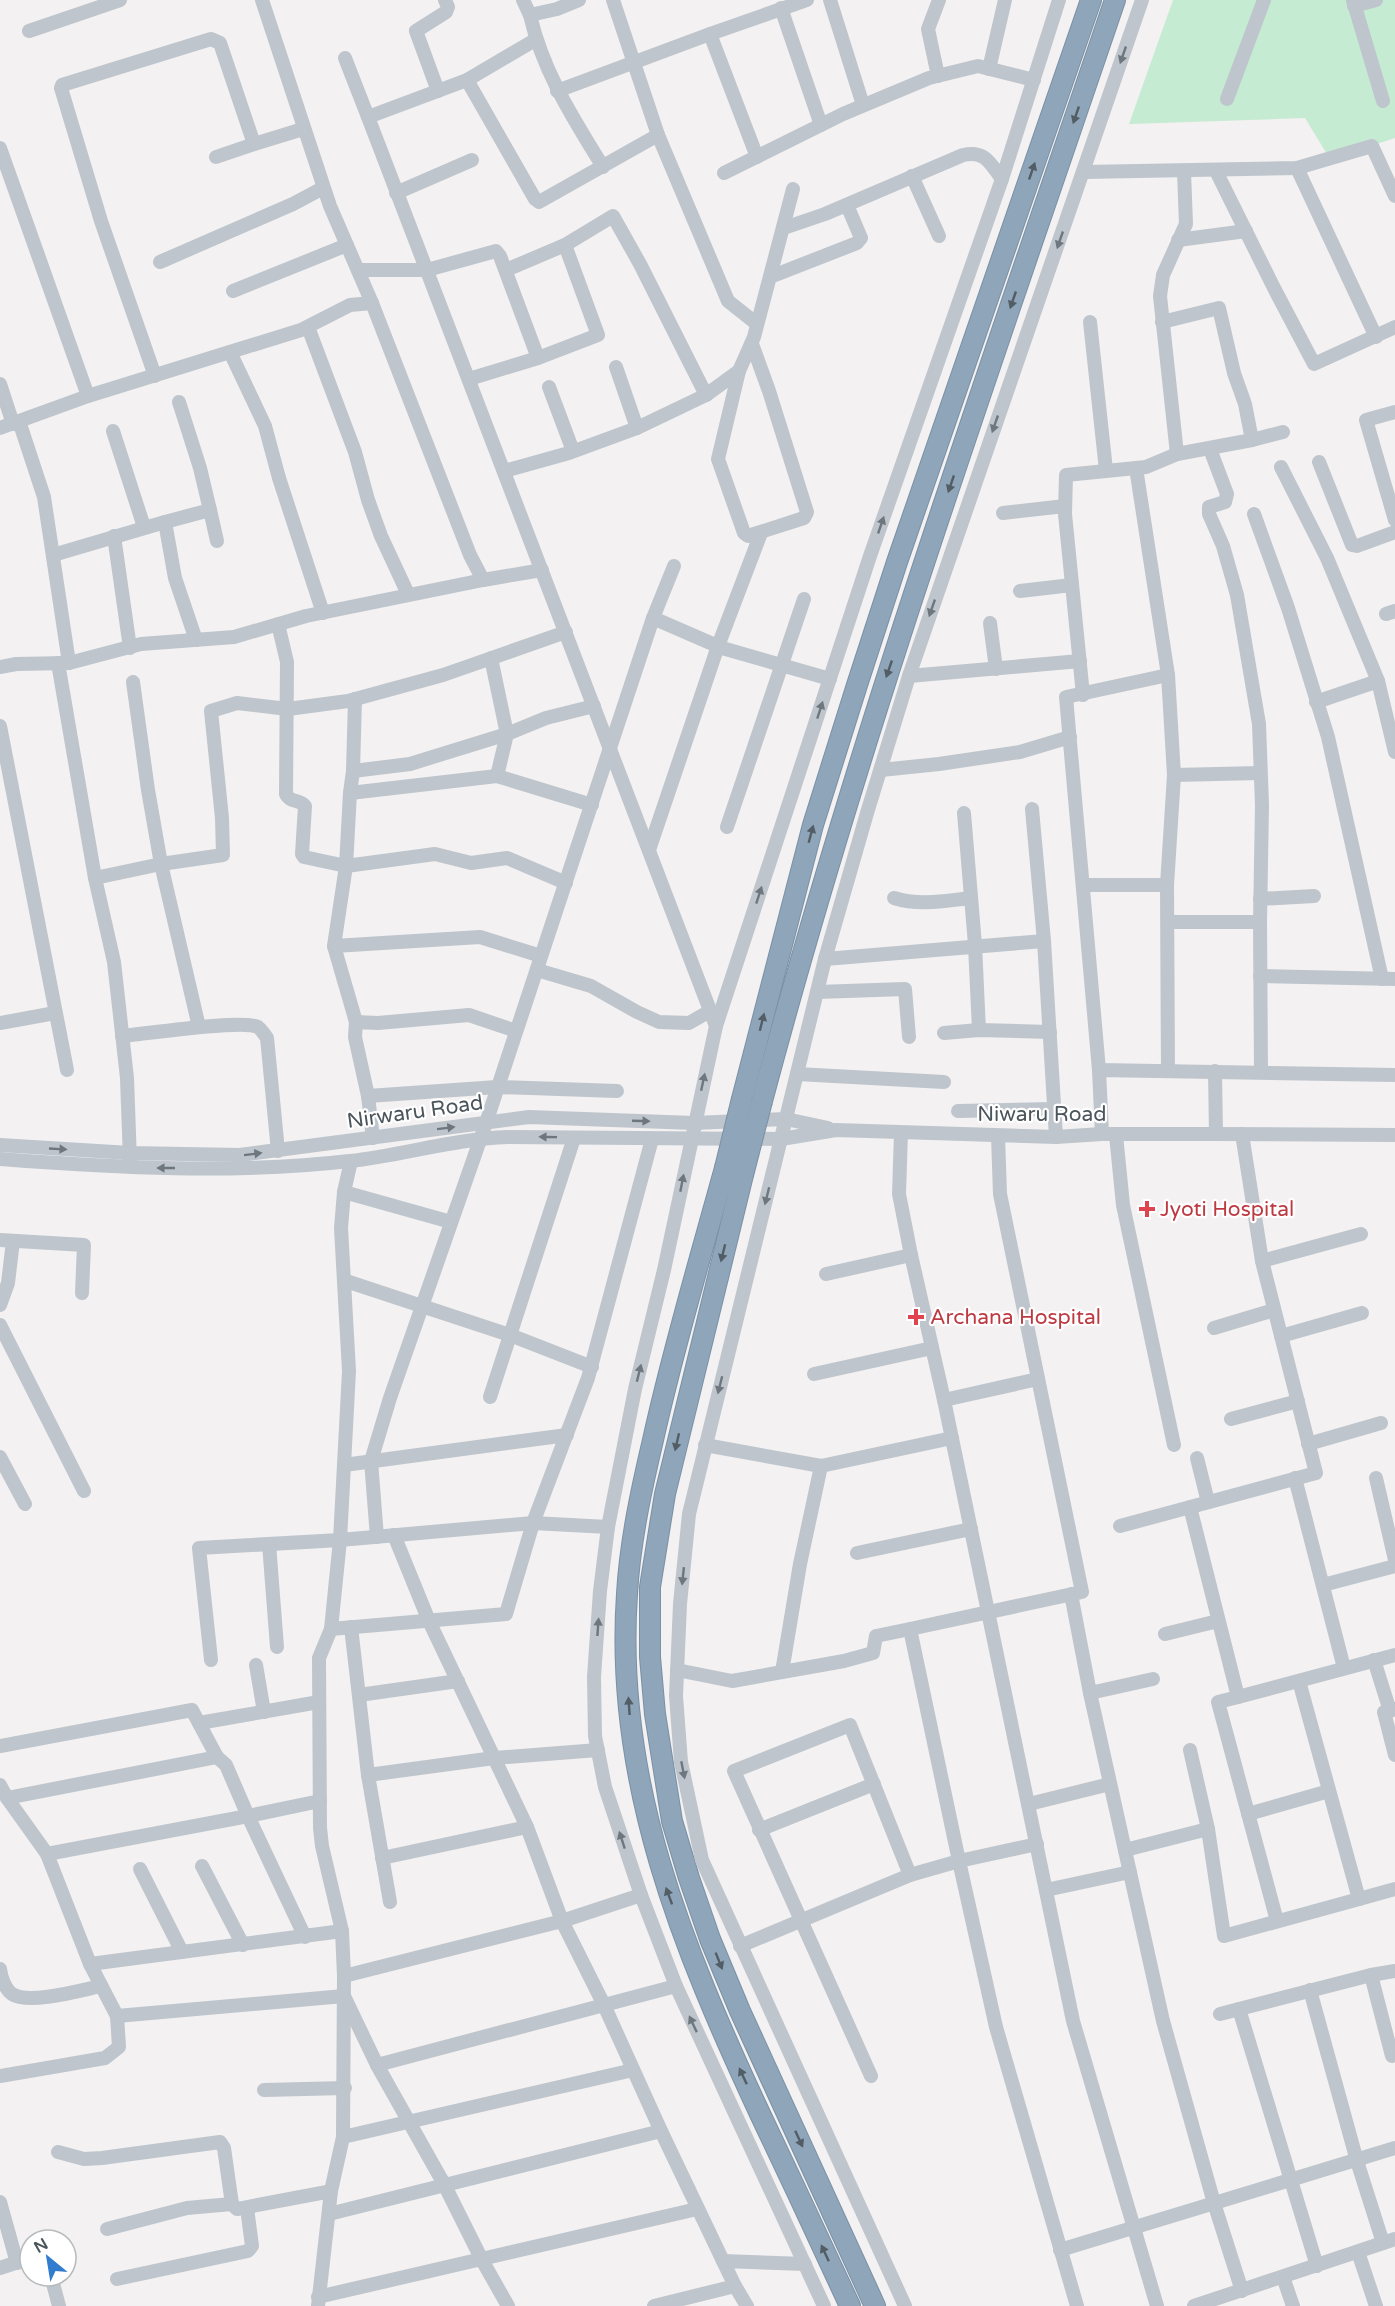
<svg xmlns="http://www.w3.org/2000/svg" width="1395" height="2306" font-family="'Varela Round',sans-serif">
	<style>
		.green { fill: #c5ebd2 }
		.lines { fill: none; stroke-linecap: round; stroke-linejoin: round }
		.highway-casing { stroke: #7a90a5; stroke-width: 22 }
		.minor { stroke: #bec5cc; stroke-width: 14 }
		.highway { stroke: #8fa5b9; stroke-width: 20 }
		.highway-bridge-casing { stroke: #7a90a5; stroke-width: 22; stroke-linecap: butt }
		.highway-bridge { stroke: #8fa5b9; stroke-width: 20 }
		.oneway { fill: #6e777e }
		.oneway2 { fill: #525d65 }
		.health-dot { fill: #e0444e; stroke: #fff; stroke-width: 2 }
		.labels { text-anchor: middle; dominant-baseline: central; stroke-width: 4.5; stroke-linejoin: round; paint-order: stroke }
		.street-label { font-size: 21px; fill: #4b555c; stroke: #fff }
		.health-label { font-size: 21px; fill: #be3a42; stroke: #fff; text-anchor: start }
	</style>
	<rect width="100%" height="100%" fill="#f3f1f1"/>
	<path class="green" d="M1173 0H1395V138L1330 159 1305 118 1129 124Z"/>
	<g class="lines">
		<defs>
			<g id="highway">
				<path d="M742 1099 813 825 857 685 897 562 1091 0"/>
				<path d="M762 1101C861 728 991 365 1115 0"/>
				<path d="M725 1168C700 1259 673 1349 653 1440 641 1491 630 1542 627 1594 614 1782 683 1949 761 2116 791 2179 821 2243 850 2306"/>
				<path d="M743 1175 665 1494 650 1587V1657L655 1714 672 1821 689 1878 710 1939 740 2011 875 2306"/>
			</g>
		</defs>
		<use href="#highway" class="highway-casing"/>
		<g class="minor">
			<path d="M262 0 330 206 372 303 470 555 483 580 542 570"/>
			<path d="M523 0 530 15 557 9 579 0"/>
			<path d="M613 0 658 135"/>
			<path d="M830 0 863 105"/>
			<path d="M1353 0 1383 101"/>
			<path d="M1354 6 1376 0"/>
			<path d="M781 8 821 125"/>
			<path d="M530 15C543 72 573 118 603 167"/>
			<path d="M29 31 120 0"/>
			<path d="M710 34 757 157"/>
			<path d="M535 40 467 80 368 117 716 1026"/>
			<path d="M345 58 368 117"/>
			<path d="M989 69 1005 0"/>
			<path d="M938 76 928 29 939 0"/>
			<path d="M467 80 535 199 539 202 658 135 728 301 757 324"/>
			<path d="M438 91 416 31 446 12 448 7 445 0"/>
			<path d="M557 91 710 34 807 0"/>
			<path d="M1227 99 1264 0"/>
			<path d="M0 148 88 396 0 428"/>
			<path d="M216 157 254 144"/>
			<path d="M1297 168 1376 337"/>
			<path d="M1216 171 1274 288 1314 364 1395 327"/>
			<path d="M1084 172 1297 168 1372 146 1395 196"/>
			<path d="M724 173 843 114 929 78 978 66 1034 80"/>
			<path d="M912 176 939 236"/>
			<path d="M396 193 472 160"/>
			<path d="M784 228 825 214 963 155C985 150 990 163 1002 179"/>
			<path d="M1178 240 1246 231"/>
			<path d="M160 262 293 204 323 188"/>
			<path d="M358 270H427L496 251 500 256 538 358"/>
			<path d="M506 270 565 245 613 216 640 264 706 395"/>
			<path d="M770 277 857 243 861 238 847 205"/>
			<path d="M233 291 347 245"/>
			<path d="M1090 322 1106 470"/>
			<path d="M308 327 355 452 368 500 381 536 408 594"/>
			<path d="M230 352 265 426 279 478 323 613"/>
			<path d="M616 367 637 428"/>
			<path d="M739 371 718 459 744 533 748 536 804 518 807 512 769 391 752 344"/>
			<path d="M155 376 101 221 61 88 62 85 211 39 220 43 254 144 303 129"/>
			<path d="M469 379 538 358 598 335 565 245"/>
			<path d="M0 384 13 424"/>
			<path d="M549 387 573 451"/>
			<path d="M88 396 301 330 350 305 372 303"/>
			<path d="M1395 412 1366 420 1395 520"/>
			<path d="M19 421 44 497 69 663"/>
			<path d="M113 431 144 527"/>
			<path d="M1252 440 1283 432"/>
			<path d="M1177 454 1160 296 1163 275 1186 224 1184 172"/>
			<path d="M1319 462 1352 545 1357 546 1395 532"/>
			<path d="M1281 467 1327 558 1378 681"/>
			<path d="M1136 468 1168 675 1174 775 1167 885 1168 1071"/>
			<path d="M504 471 569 453 637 428 706 395 739 371 754 337 793 189"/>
			<path d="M210 510 217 541"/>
			<path d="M1003 513 1065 506"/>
			<path d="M1254 514 1288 608 1328 737 1382 979"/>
			<path d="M165 522 210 510 200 468 179 402"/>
			<path d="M114 536 130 648"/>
			<path d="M53 555 165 522 175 578 196 640"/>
			<path d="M1020 591 1072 585"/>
			<path d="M1386 614 1395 611"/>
			<path d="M653 618 674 566"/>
			<path d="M990 623 996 669"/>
			<path d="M278 624 287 662 286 794C290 803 300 799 305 806L302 854 304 857 346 866 334 946 356 1022"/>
			<path d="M491 658 507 734 410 764 353 771 350 793 346 866 435 854 471 863 507 858 566 883"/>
			<path d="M58 663 95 878 161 864 148 790 133 682"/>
			<path d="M0 667 16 664 69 663 141 644 234 637 306 616 483 580"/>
			<path d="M909 676 1080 661"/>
			<path d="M1083 695 1065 514 1066 475 1146 467 1177 454 1252 440 1245 404 1234 373 1219 308 1162 322"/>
			<path d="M1316 702 1378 681 1395 752"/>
			<path d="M0 726 67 1070"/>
			<path d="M881 770 939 764 1020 752 1070 737"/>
			<path d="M353 771 355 699"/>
			<path d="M1174 775 1260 773"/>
			<path d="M497 776 507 734 546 718 594 706"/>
			<path d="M350 793 497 776 592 805"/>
			<path d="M1032 809 1044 941 1056 1137"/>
			<path d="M964 813 975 945 979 1030"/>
			<path d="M727 827 804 599"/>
			<path d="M649 850 718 646 761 533"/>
			<path d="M95 878 114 962 127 1078 130 1161"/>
			<path d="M1083 885H1167"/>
			<path d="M894 898C919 906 944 901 971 898"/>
			<path d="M1260 899 1314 896"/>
			<path d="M1169 922H1260L1262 805 1259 724 1237 595 1223 546 1209 514V507L1225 502 1227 494 1210 449"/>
			<path d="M1260 922 1261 1072"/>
			<path d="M334 946 480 937 541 956"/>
			<path d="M825 959 1044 941"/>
			<path d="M537 970 591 986 637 1012 659 1022 689 1023 710 1011"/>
			<path d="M1260 976 1395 979"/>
			<path d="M817 992 905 989 909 1037"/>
			<path d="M0 1023 55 1013"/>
			<path d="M199 1027 161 864 223 855 222 818 211 711 237 703 288 709 348 701 443 675 566 632"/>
			<path d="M944 1033 979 1030 1050 1032"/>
			<path d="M122 1036C145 1034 242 1019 258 1027 262 1030 264 1034 267 1038L278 1151"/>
			<path d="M1099 1070 1066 697 1168 675"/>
			<path d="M1215 1071 1216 1134"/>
			<path d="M797 1074 944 1082"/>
			<path d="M368 1096 497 1087 617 1091"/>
			<path d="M958 1111 1055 1109"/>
			<path d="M901 1133 899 1194 911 1255 944 1400 1073 2021 1157 2306"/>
			<path d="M1102 1134 1099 1070 1395 1075"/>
			<path d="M1116 1135 1123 1205 1174 1445"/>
			<path d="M373 1138 368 1096 355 1037 356 1022 378 1023 469 1015 516 1031"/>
			<path d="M0 1145 130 1153 240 1155 529 1117 694 1123 786 1119 828 1128"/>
			<path d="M0 1159C117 1168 234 1174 350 1161 403 1155 454 1139 508 1137L781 1139 836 1130 1056 1137 1102 1134H1216L1395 1135"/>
			<path d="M344 1192 451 1222"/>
			<path d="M0 1240 84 1245 82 1293"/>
			<path d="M1262 1261 1361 1234"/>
			<path d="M826 1274 911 1255"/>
			<path d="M346 1281 510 1335 592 1367"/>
			<path d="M0 1305 8 1283 13 1241"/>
			<path d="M0 1325 84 1491"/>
			<path d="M1214 1328 1274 1310"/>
			<path d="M1281 1336 1362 1313"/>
			<path d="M814 1374 932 1348"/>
			<path d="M490 1397 574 1138"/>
			<path d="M944 1400 1038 1379"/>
			<path d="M1231 1419 1298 1401"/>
			<path d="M1308 1444 1381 1423"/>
			<path d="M705 1445 821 1466"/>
			<path d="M0 1457 25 1504"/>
			<path d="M1197 1458 1208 1502"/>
			<path d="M344 1465 567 1435"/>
			<path d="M1295 1478 1344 1668"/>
			<path d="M1376 1478 1395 1560"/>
			<path d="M1190 1507 1238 1697 1395 1655"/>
			<path d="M1120 1526 1316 1473 1262 1261 1242 1134"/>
			<path d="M394 1535 429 1621 527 1827 562 1921 604 2005 661 2131 723 2261"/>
			<path d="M377 1537 371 1461 390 1398 486 1123 653 618 722 648 830 679"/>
			<path d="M269 1544 277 1647"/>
			<path d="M857 1553 971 1529"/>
			<path d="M1323 1585 1395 1566"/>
			<path d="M1071 1594 1090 1693 1163 2021 1214 2203 1242 2291"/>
			<path d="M351 1627 368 1775 494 1758 598 1750"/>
			<path d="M331 1629 506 1614 533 1523 588 1378 652 1139"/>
			<path d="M1165 1634 1218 1621"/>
			<path d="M211 1660 199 1548 340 1540 349 1371 341 1228 344 1192 351 1161"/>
			<path d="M1374 1660 1390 1711"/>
			<path d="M256 1665 264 1712"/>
			<path d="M677 1670 732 1681 844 1661 873 1653 876 1636 910 1629"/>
			<path d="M782 1672 800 1564 821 1466 952 1438"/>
			<path d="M1090 1693 1153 1679"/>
			<path d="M359 1695 458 1681"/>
			<path d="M1238 1697 1218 1702 1277 1921"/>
			<path d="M1395 1709 1384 1712 1395 1755"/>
			<path d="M199 1723 319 1702"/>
			<path d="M0 1746 192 1710 217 1757 7 1798"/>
			<path d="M1190 1750 1208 1829"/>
			<path d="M368 1775 390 1902"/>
			<path d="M0 1785 7 1798 47 1854 90 1964 117 2016 119 2047 105 2058 0 2076"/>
			<path d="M1029 1804 1110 1784"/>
			<path d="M1248 1814 1329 1791"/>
			<path d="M759 1830 874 1784"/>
			<path d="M1037 1844 959 1861 996 2027 1077 2306"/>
			<path d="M1125 1850 1208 1829 1224 1936 1359 1899 1299 1681"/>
			<path d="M47 1854 248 1816 226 1765 217 1757"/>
			<path d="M382 1858 527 1827"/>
			<path d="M202 1866 243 1945"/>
			<path d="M140 1869 182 1952"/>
			<path d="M1046 1890 1130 1872"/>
			<path d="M1359 1899 1395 1889"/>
			<path d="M305 1937 248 1816 320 1801"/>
			<path d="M740 1946 910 1875 959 1861 910 1629 1082 1592 1000 1194 998 1136"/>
			<path d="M90 1964 342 1931"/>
			<path d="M0 1969C1 1977 5 1989 12 1994 29 2005 82 1990 101 1986"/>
			<path d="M1371 1975 1392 2056"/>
			<path d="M344 1976 342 1931 322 1846 320 1828 319 1658 331 1629 340 1540 533 1523 608 1527"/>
			<path d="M1310 1990 1357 2161 1383 2243"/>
			<path d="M1239 2009 1317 2266"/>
			<path d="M1220 2014 1371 1975 1395 1971"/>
			<path d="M117 2016 344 1996 377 2065 444 2184 482 2260 508 2306"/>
			<path d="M377 2065 676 1986"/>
			<path d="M871 2076 734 1771 850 1725 910 1875"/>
			<path d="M264 2090 345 2088"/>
			<path d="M343 2137 633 2070"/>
			<path d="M58 2152 84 2159 102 2158 220 2142 224 2148 232 2204 237 2209 331 2191"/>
			<path d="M0 2202 17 2263"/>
			<path d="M329 2214 661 2131"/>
			<path d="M107 2229 187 2208 232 2204"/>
			<path d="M1060 2250 1395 2148"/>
			<path d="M1358 2252 1376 2306"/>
			<path d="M0 2268 30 2258"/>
			<path d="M51 2276 59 2306"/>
			<path d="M1283 2277 1293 2306"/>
			<path d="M117 2279 248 2251 252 2246 247 2208"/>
			<path d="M735 2286 747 2306"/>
			<path d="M318 2297 697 2209"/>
			<path d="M318 2306 331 2191 343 2137 344 1976 562 1921 641 1895"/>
			<path d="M654 2306 735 2286 723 2261 805 2264"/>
			<path d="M824 2306 676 1986 641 1895 605 1787 595 1736 594 1677 600 1591 608 1527 635 1389 664 1270 716 1026 870 556 1002 179 1059 0"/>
			<path d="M905 2306 702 1860 681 1762 676 1696 680 1604 689 1514 825 959 867 813 909 676 1142 0"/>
			<path d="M1194 2306 1395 2239"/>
		</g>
		<use href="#highway" class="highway"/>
		<defs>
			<g id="highway-bridge">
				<path d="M725 1168 742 1099"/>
				<path d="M743 1175 762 1101"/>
			</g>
		</defs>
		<use href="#highway-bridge" class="highway-bridge-casing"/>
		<use href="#highway-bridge" class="highway-bridge"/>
	</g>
	<defs><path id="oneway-solid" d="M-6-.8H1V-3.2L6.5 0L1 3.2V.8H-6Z" transform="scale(1.5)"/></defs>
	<g class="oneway">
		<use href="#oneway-solid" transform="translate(1123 55) rotate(109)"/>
		<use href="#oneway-solid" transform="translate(1060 240) rotate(109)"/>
		<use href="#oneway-solid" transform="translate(995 424) rotate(109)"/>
		<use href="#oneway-solid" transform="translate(881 525) rotate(-71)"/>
		<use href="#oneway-solid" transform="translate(932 608) rotate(109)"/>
		<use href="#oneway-solid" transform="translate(820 710) rotate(-72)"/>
		<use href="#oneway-solid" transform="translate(759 895) rotate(-72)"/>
		<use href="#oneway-solid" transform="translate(703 1082) rotate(-78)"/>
		<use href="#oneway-solid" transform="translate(641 1121) rotate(2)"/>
		<use href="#oneway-solid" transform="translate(446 1128) rotate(-7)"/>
		<use href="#oneway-solid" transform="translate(548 1137) rotate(-179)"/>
		<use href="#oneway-solid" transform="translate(58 1149) rotate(3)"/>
		<use href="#oneway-solid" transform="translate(253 1154) rotate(-7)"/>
		<use href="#oneway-solid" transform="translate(166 1168) rotate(-180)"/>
		<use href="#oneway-solid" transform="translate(682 1183) rotate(-79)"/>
		<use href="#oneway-solid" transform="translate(767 1196) rotate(104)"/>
		<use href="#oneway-solid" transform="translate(639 1373) rotate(-76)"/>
		<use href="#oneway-solid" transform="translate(720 1385) rotate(104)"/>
		<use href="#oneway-solid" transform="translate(683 1576) rotate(96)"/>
		<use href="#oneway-solid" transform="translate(598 1627) rotate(-86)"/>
		<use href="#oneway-solid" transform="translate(683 1770) rotate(79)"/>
		<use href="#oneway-solid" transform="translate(622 1840) rotate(-108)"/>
		<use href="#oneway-solid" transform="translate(693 2024) rotate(-115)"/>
	</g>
	<g class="oneway2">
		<use href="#oneway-solid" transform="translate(1076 115) rotate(109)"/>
		<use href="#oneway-solid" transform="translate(1032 171) rotate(-71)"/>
		<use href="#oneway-solid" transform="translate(1013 300) rotate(109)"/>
		<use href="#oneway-solid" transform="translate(951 484) rotate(109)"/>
		<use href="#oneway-solid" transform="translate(889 669) rotate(109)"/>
		<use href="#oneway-solid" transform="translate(811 834) rotate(-75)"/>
		<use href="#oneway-solid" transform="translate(762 1022) rotate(-76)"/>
		<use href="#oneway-solid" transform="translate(723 1253) rotate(104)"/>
		<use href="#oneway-solid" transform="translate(677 1442) rotate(103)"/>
		<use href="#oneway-solid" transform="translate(629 1706) rotate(-94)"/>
		<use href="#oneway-solid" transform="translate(669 1896) rotate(-110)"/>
		<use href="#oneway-solid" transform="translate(719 1961) rotate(68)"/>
		<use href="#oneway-solid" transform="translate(743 2076) rotate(-115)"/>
		<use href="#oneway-solid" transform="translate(799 2139) rotate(65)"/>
		<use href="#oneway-solid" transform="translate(825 2253) rotate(-115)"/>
	</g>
	<g class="health-dot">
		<path d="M1144 1200h6v6h6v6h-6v6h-6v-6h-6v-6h6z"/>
		<path d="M913 1308h6v6h6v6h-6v6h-6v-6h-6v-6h6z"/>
	</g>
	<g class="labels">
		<g class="street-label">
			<text transform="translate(415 1112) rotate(-8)">Nirwaru Road</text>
			<text x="1042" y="1114">Niwaru Road</text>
		</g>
		<g class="health-label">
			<text x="1160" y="1209">Jyoti Hospital</text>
			<text x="930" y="1317">Archana Hospital</text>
		</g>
	</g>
	<g transform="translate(48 2258) rotate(330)"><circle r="28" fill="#ffffff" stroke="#b7bbbe" stroke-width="1.5"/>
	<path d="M0-4.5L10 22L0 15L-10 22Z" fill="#307cce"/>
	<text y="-9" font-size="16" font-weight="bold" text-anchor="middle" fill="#4b555c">N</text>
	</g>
</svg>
